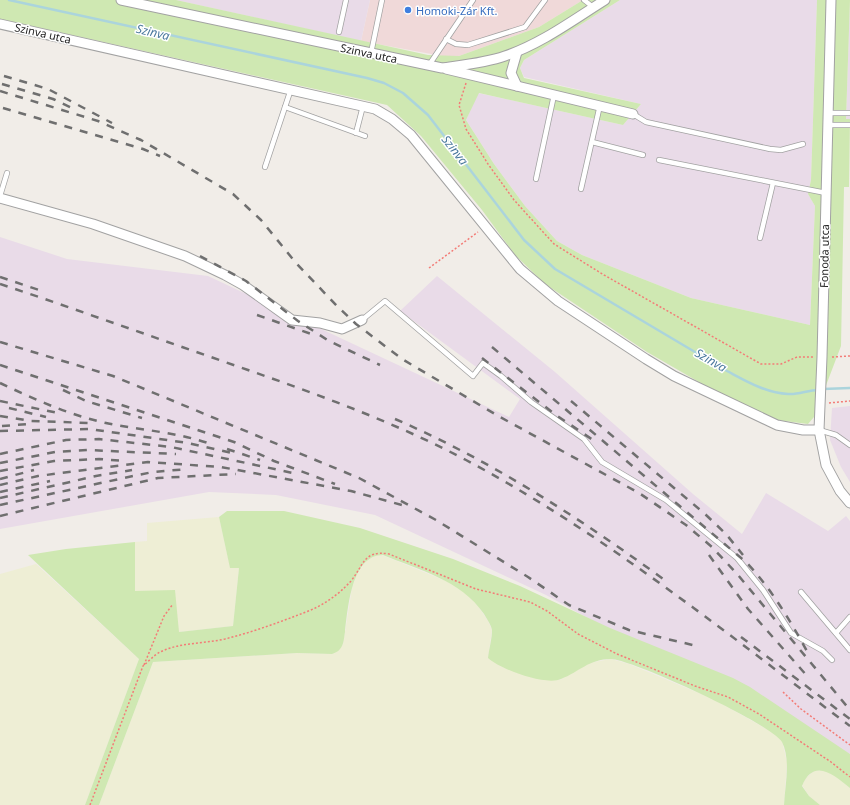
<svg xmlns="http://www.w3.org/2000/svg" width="850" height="805" font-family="'Noto Sans',sans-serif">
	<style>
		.commercial { fill: #f0d9d9 }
		.industrial { fill: #e9dbe8 }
		.farmland { fill: #eeeed5 }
		.grass { fill: #cfe8b2 }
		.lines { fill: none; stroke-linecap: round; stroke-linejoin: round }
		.stream { stroke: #abd4dc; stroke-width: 2.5 }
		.service-casing { stroke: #a2a2a2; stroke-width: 6 }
		.minor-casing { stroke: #a2a2a2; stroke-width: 11 }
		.path { stroke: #f37c77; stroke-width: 1.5; stroke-dasharray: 2 2; stroke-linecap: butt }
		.service { stroke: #fff; stroke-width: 4.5 }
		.minor { stroke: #fff; stroke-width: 9 }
		.rail { stroke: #6f6f6f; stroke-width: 2.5; stroke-dasharray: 8 8; stroke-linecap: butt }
		.shop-dot { fill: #3f7fe0; stroke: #fff; stroke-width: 1.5 }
		.labels { text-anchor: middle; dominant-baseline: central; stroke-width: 3; stroke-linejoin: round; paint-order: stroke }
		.shop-label { font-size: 11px; fill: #366cbe; stroke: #fff; text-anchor: start }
		.street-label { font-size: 11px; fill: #212121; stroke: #fff }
		.water-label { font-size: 12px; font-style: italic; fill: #4b799d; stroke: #fff }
	</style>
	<rect width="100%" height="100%" fill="#f1ede8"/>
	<path class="commercial" d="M370 0H583L539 27 459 56H442L361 41Z"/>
	<g class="industrial">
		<path d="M176 0H370L361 41Z"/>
		<path d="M620 0H817L811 180 808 194 815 206 810 325 691 298 582 255 557 241 525 206 494 164 466 120 478 93 623 125 641 104 524 77 520 68 524 60Z"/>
		<path d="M850 0V119H846Z"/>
		<path d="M0 237 67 259 208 276 509 417 520 399 400 311 437 276 555 372 693 494 742 534 766 493 828 531 846 516 850 521V754L635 644 546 595 375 515 276 495 209 492 0 529Z"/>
		<path d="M850 406V482L841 467 830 440 832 408Z"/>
	</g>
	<g class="farmland">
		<path d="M219 517 230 567 239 568 233 626 179 632 135 591V542L147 541V523Z"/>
		<path d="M376 555H382L446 581 463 590 478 606 488 621 492 630 488 658 560 680 588 663 611 659 629 664 713 699 772 732 782 741 787 762 784 805H99L153 662 297 653 332 654 343 644 352 588 357 574 366 561Z"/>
		<path d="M36 564 139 659 85 805H0V574Z"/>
		<path d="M823 770 833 774 850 788V805H820L809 796 802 785 806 778 814 771Z"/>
	</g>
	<g class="grass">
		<path d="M0 0H176L428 55 459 56 539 27 583 0H620L524 60 520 68 524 78 641 104 623 125 479 93 466 120 494 164 525 206 557 241 582 255 691 298 810 325 815 206 808 194 811 180 817 0H850L846 119H850L849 187H844L841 346 814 417 808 424 777 420 711 389 647 352 545 284 515 255 482 210 421 136 387 105 0 19Z"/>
		<path d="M227 511H284L360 528 453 559 520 586 610 628 733 678 750 687 850 754V788C834 775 814 757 802 786L809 796 820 805H784C785 785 791 760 782 742 772 724 634 660 611 659 589 659 579 672 561 679 545 686 500 669 488 658 489 649 492 639 492 630 491 625 487 619 484 614 461 580 419 570 383 555 351 555 348 609 345 632 344 637 344 645 340 649 338 652 334 653 332 654L297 653 153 662 99 805H85L139 659 28 555 66 549 135 542V591L175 590 179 632 233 626 239 568H230L219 517Z"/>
	</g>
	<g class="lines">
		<g class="stream">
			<path d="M9 0 367 78 384 83 403 93 428 115 524 240 555 269 727 371C746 381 766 393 788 394 798 395 808 390 818 390"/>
			<path d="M823 389 850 388"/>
		</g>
		<defs>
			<g id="service">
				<path d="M584 0 593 7"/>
				<path d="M339 32 346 0"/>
				<path d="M446 39 456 44 468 45 525 27 545 0"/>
				<path d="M371 53 382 0"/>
				<path d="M429 65 473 0"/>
				<path d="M285 107 365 136"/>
				<path d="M828 113H850"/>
				<path d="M633 114 646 122 770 149 781 150 803 144"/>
				<path d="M828 125H850"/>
				<path d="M356 133 363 106"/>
				<path d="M592 142 643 155"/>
				<path d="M659 160 826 193"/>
				<path d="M265 167 291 89"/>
				<path d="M536 179 554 95"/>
				<path d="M581 189 600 105"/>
				<path d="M0 196 7 173"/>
				<path d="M760 238 773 183"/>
				<path d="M362 320 385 301 473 376 483 363 501 376 531 402 584 439 602 462 666 500 737 558 763 590 791 633 823 651 832 660"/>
				<path d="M819 430 836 435 850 445"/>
				<path d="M801 592 850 650"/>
				<path d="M836 633 850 617"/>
			</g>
			<g id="minor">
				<path d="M121 0 442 68C463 65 485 63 505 56 541 44 573 20 605 0"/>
				<path d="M831 0 822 357 819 430 826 465 840 491 850 503"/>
				<path d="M0 24 375 109 392 119 411 135 520 269 558 301 646 359 674 376 777 425 803 430H819"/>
				<path d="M446 69 633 114"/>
				<path d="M517 86 511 73 517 52"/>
				<path d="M0 198 93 224 185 256 225 275 243 285 292 320 320 323 342 329 362 320"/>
			</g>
		</defs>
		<use href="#service" class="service-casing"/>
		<use href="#minor" class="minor-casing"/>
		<g class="path">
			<path d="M466 83 459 105 466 129 488 164 514 200 554 244 604 275 761 364H781L797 357H814"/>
			<path d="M429 268 478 232"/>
			<path d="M832 357 850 356"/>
			<path d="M829 403 850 401"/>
			<path d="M144 665 164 616 173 604"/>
			<path d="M783 692 801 709 850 745"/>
			<path d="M90 805 143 666C148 662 154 655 160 652 181 642 203 644 225 639 253 632 280 622 306 612 324 605 338 595 351 581 364 565 363 550 389 554L476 589 530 602 547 611 578 634 617 654 695 686 728 697 759 714 831 762 850 777"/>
		</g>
		<use href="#service" class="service"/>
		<use href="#minor" class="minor"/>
		<g class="rail">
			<path d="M4 76 48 89 112 123"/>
			<path d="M2 84 53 99 74 109"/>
			<path d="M0 91 98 121 141 140 233 194 261 220 296 263 337 306 356 324 402 359 500 417 639 493 686 525 712 547 738 575 850 710"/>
			<path d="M3 108 143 149 160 156"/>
			<path d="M200 256 246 281 298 321 329 341 380 365"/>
			<path d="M0 277 45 292"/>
			<path d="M0 284 42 298C111 322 179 346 248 370 322 396 396 423 466 460 603 533 726 633 850 726"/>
			<path d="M257 315 314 335"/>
			<path d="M0 342 113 376 359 478 436 520 528 577 569 605 629 630 697 646"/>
			<path d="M492 347 747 563C773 591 791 622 809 655"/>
			<path d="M482 358 556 415 593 440"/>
			<path d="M0 365 234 442 274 461 335 484"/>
			<path d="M0 383C34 399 69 415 106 423 140 430 175 432 208 443"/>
			<path d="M63 390 86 401 142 418"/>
			<path d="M0 401 58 413"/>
			<path d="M571 401 705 514 726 534 743 555"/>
			<path d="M9 408 46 417"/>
			<path d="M0 416 31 421 90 423"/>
			<path d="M395 419C492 461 581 519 666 581"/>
			<path d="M2 426 30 424"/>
			<path d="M0 431 89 429 188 443 232 453"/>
			<path d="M227 449 260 460"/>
			<path d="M0 454 66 440 99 439 171 447 293 473"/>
			<path d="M0 463 55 452 88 450 176 454"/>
			<path d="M0 471 54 461 99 459 126 461"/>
			<path d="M0 479 34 470"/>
			<path d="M0 485 38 476 148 462 221 467 351 491 402 505"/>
			<path d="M0 492 50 481"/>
			<path d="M0 498 96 476 132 470"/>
			<path d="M0 505 133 476 153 472 188 469"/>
			<path d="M0 516 158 478 236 474"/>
			<path d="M709 555 748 609 808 677"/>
			<path d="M741 637 850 719"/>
		</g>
	</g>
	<circle class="shop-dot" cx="408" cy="10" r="4"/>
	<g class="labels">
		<g class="shop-label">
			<text x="416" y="10">Homoki-Zár Kft.</text>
		</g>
		<g class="street-label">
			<text transform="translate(43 33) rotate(13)">Szinva utca</text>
			<text transform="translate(369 53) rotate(12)">Szinva utca</text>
			<text transform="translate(824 256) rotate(-89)">Fonoda utca</text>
		</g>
		<g class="water-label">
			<text transform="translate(153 32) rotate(13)">Szinva</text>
			<text transform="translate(455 150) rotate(52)">Szinva</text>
			<text transform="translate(711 360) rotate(30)">Szinva</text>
		</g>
	</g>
</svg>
